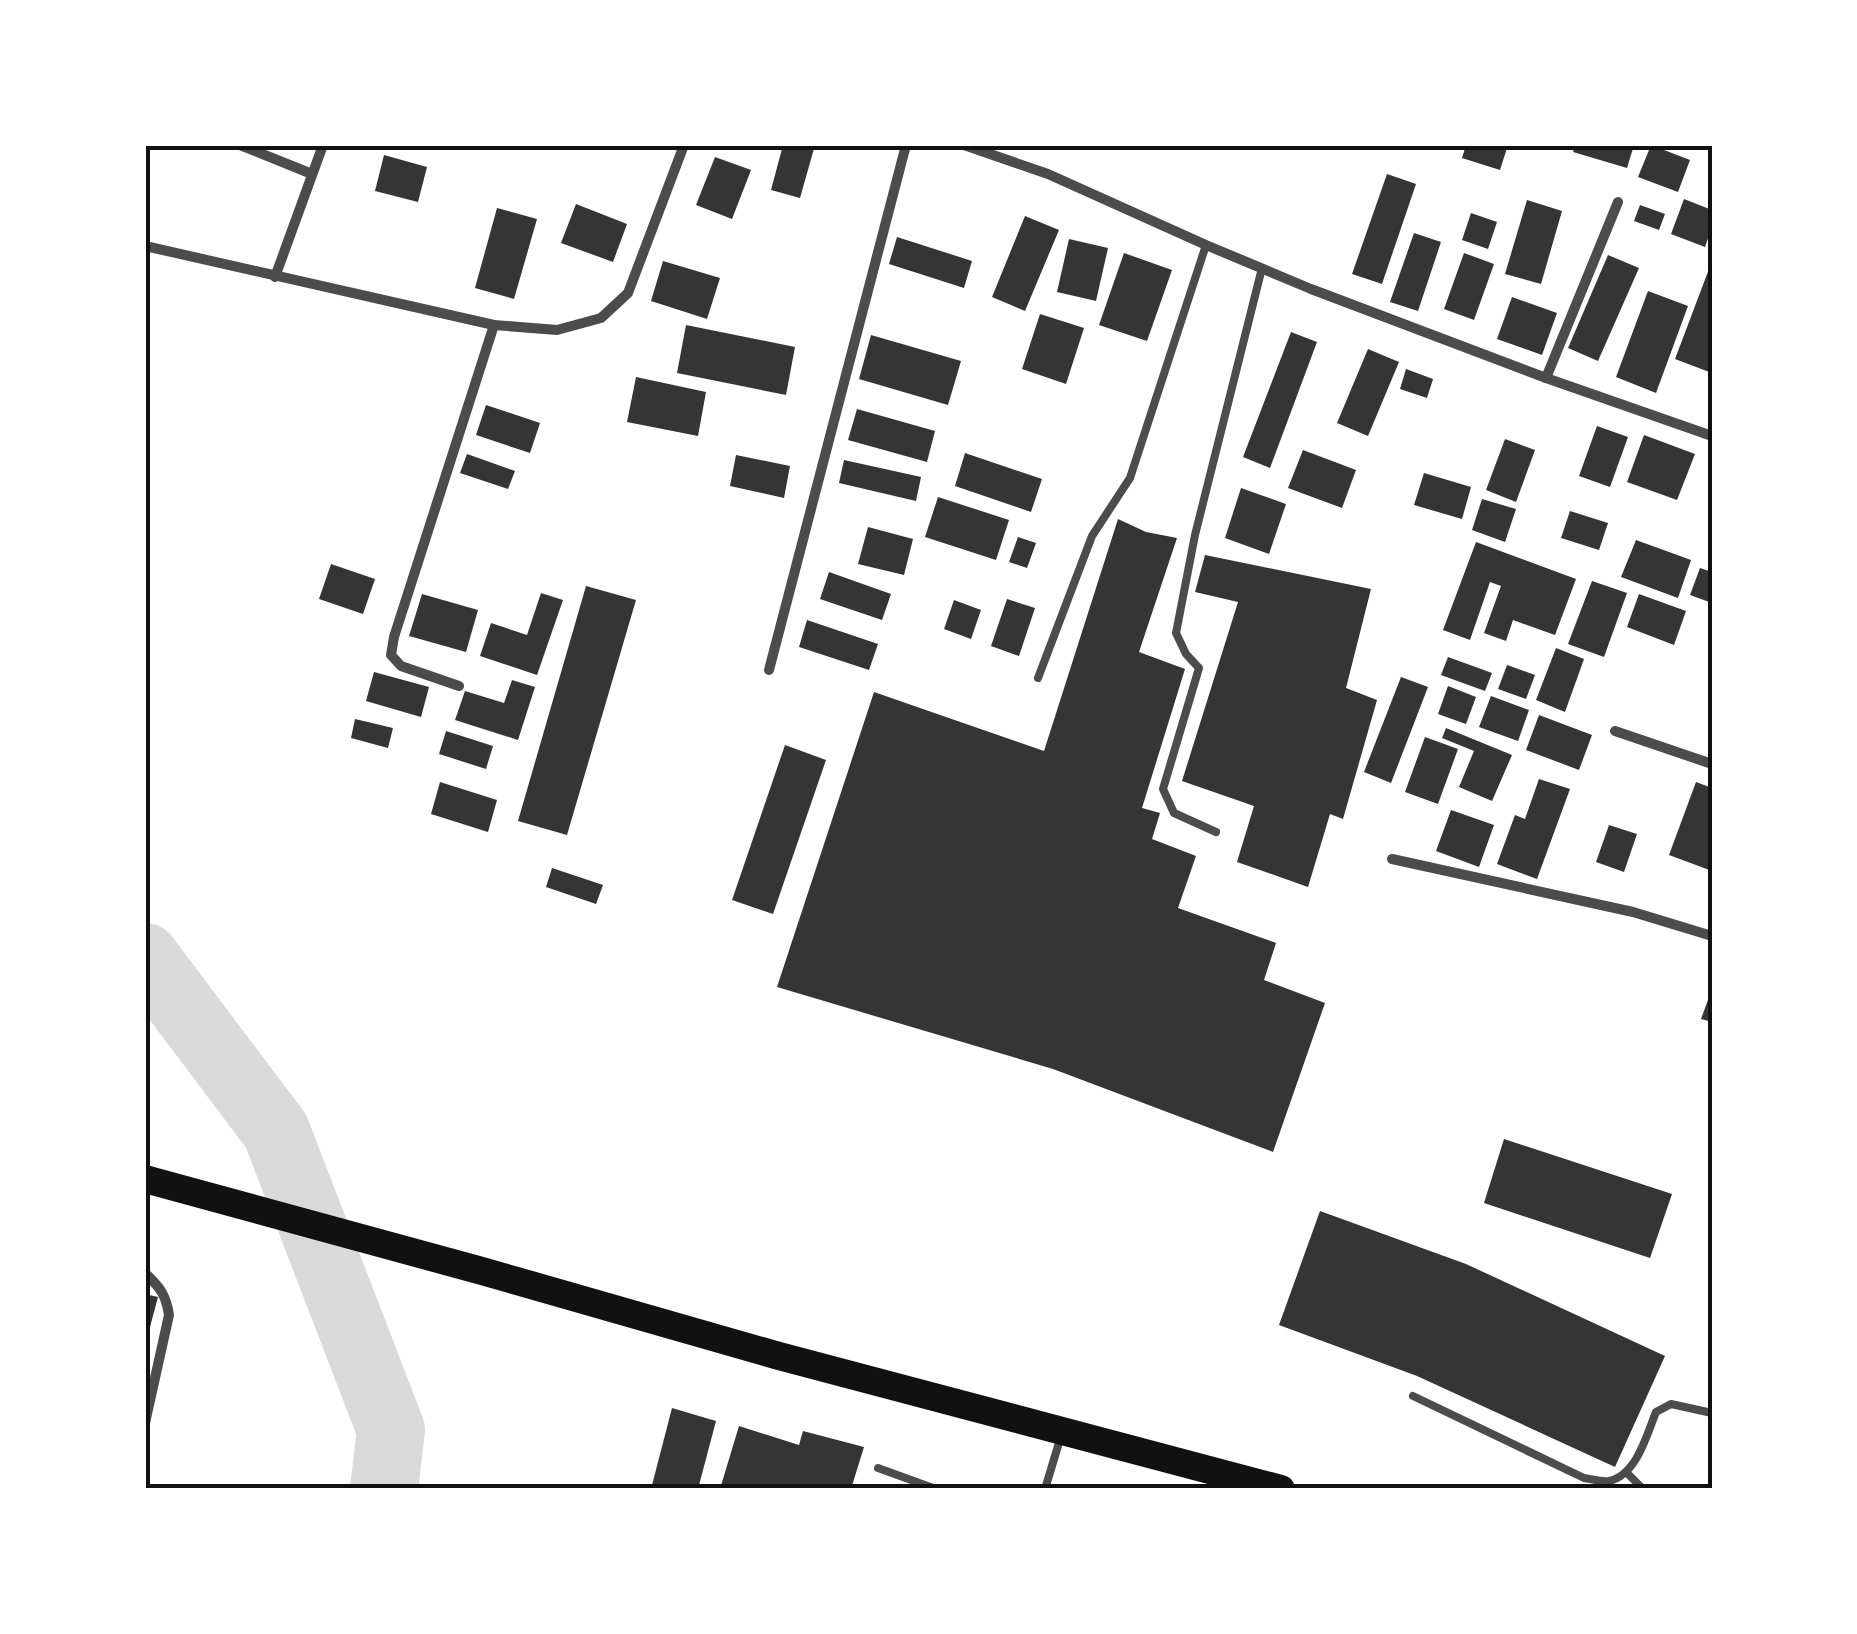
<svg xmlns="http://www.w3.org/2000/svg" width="1857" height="1634" font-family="Ubuntu,sans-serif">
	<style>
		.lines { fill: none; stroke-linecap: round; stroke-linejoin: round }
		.river { stroke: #d9d9d9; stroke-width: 68 }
		.building { fill: #353535 }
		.service { stroke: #4c4c4c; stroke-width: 8 }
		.minor { stroke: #4c4c4c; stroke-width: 10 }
		.trunk { stroke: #111; stroke-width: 28 }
		.neatline { fill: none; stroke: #111; stroke-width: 4 }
	</style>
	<rect width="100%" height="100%" fill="#fff"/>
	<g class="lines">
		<path class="river" d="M145 957 276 1131 391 1430 384 1489"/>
	</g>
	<g class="building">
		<path d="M783 145H815L800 198 771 190Z"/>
		<path d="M1466 145H1508L1500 170 1462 158Z"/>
		<path d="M1575 145H1634L1627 168 1573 152Z"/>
		<path d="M1651 145 1690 160 1678 192 1638 177Z"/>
		<path d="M384 155 427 167 418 202 375 191Z"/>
		<path d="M715 157 751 170 732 219 696 205Z"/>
		<path d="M1387 174 1416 184 1382 284 1352 274Z"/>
		<path d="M1684 199 1712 210V227L1705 247 1671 234Z"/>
		<path d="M1527 200 1562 211 1541 284 1505 274Z"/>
		<path d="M576 204 627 224 613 262 561 243Z"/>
		<path d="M1640 205 1665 214 1659 230 1634 221Z"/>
		<path d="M497 208 537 219 514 299 475 288Z"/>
		<path d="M1471 213 1497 222 1488 249 1462 240Z"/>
		<path d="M1025 216 1059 230 1025 311 992 297Z"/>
		<path d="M1414 233 1441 242 1418 311 1390 302Z"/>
		<path d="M897 237 972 261 964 288 889 264Z"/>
		<path d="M1069 239 1108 248 1096 301 1057 292Z"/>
		<path d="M1124 253 1172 270 1147 341 1099 325Z"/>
		<path d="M1464 253 1494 264 1474 320 1444 309Z"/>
		<path d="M1608 255 1639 268 1598 361 1568 348Z"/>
		<path d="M663 261 720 278 707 319 651 301Z"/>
		<path d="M1712 261V373L1675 359Z"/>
		<path d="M1648 291 1688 306 1656 393 1616 377Z"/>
		<path d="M1512 297 1557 313 1542 355 1497 339Z"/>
		<path d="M1040 314 1084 328 1066 384 1022 369Z"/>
		<path d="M686 325 795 347 786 395 677 373Z"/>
		<path d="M1291 332 1317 342 1270 468 1243 457Z"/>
		<path d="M871 335 961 361 948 405 859 379Z"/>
		<path d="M1368 349 1399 362 1368 436 1337 423Z"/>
		<path d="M1406 369 1433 379 1427 398 1400 389Z"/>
		<path d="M636 377 706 392 698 436 627 422Z"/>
		<path d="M486 405 540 423 530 453 476 435Z"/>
		<path d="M857 409 935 431 927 462 848 440Z"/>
		<path d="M1597 426 1628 437 1610 487 1579 476Z"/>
		<path d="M1644 435 1695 454 1677 500 1627 482Z"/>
		<path d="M1505 439 1535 450 1516 502 1486 490Z"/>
		<path d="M1303 450 1356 470 1342 508 1288 488Z"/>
		<path d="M965 453 1042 479 1031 512 955 486Z"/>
		<path d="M467 454 515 471 508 489 460 473Z"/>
		<path d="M736 455 790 466 784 498 730 486Z"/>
		<path d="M844 460 921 477 916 501 839 483Z"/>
		<path d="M1424 473 1471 487 1462 519 1414 505Z"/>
		<path d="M1241 488 1286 504 1269 554 1225 538Z"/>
		<path d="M938 497 1009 520 996 560 925 537Z"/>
		<path d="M1482 499 1516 509 1505 542 1472 530Z"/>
		<path d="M1570 511 1608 523 1599 550 1561 538Z"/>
		<path d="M1118 519 1146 532 1177 538 1139 652 1185 669 1142 808 1160 813 1152 839 1196 856 1178 908 1276 943 1264 980 1325 1003 1273 1152 1053 1069 777 987 874 692 1044 751Z"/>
		<path d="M868 527 913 539 904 575 858 564Z"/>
		<path d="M1018 537 1036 543 1027 568 1009 562Z"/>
		<path d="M1636 540 1691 560 1678 598 1621 577Z"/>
		<path d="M1476 542 1576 579 1555 635 1513 620 1506 641 1484 633 1501 586 1490 582 1470 640 1443 630Z"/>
		<path d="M1205 555 1371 589 1346 688 1377 700 1343 819 1330 814 1308 887 1237 862 1254 806 1182 781 1238 602 1195 592Z"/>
		<path d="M331 564 375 579 363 614 319 599Z"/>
		<path d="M1700 568 1712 572V603L1690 595Z"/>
		<path d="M829 572 891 594 882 620 820 599Z"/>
		<path d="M1592 581 1627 593 1604 657 1568 644Z"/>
		<path d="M586 586 636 600 567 835 518 821Z"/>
		<path d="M541 593 563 600 537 675 480 656 491 623 527 635Z"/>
		<path d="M422 594 478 610 466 652 409 636Z"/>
		<path d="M1639 594 1686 611 1674 645 1627 627Z"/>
		<path d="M1007 599 1035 608 1019 656 991 646Z"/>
		<path d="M954 600 981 610 971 639 944 629Z"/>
		<path d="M807 620 878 644 869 670 799 647Z"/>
		<path d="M1556 648 1584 659 1565 712 1536 700Z"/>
		<path d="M1448 657 1492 673 1485 691 1441 675Z"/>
		<path d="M1507 665 1535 675 1526 699 1498 689Z"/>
		<path d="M374 672 429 687 421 717 366 701Z"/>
		<path d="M1401 677 1428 687 1391 783 1364 772Z"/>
		<path d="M512 680 535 687 518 740 455 720 465 691 504 703Z"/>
		<path d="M1448 686 1476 697 1466 724 1438 714Z"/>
		<path d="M1491 696 1529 710 1518 741 1479 727Z"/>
		<path d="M1539 715 1592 735 1579 770 1526 750Z"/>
		<path d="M355 719 393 728 388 748 351 738Z"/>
		<path d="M1446 728 1512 755 1492 801 1459 787 1474 751 1442 738Z"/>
		<path d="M446 731 493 746 486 769 439 754Z"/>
		<path d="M1425 737 1458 749 1438 804 1405 792Z"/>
		<path d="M785 745 826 760 773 914 732 900Z"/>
		<path d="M1539 779 1570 789 1537 879 1497 864 1515 815 1525 819Z"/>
		<path d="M440 782 497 800 488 832 431 814Z"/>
		<path d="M1696 782 1712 788V871L1669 855Z"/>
		<path d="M1451 810 1494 825 1479 867 1436 851Z"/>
		<path d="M1609 825 1637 834 1624 872 1596 862Z"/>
		<path d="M552 868 603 885 596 904 546 887Z"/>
		<path d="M1712 989V1022L1701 1019Z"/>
		<path d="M1504 1139 1672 1194 1650 1258 1484 1203Z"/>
		<path d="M1320 1211 1466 1264 1665 1356 1615 1467 1417 1376 1279 1325Z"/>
		<path d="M145 1294 158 1297 146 1342H145Z"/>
		<path d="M672 1408 716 1421 698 1489H651Z"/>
		<path d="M739 1426 799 1445 803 1431 864 1447 851 1489H720Z"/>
	</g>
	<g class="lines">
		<g class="service">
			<path d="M1038 678 1092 536 1130 478 1206 245"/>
			<path d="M1216 832 1174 813 1163 789 1199 668 1186 654 1176 633 1195 535 1262 268"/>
			<path d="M1413 1396 1584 1478C1591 1479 1602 1482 1609 1481 1637 1475 1647 1434 1656 1412L1671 1404 1712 1413"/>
			<path d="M878 1468 936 1489"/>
			<path d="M1626 1472 1643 1489"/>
			<path d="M1045 1489 1061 1436"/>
		</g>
		<g class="minor">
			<path d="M240 145 312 174"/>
			<path d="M964 145 1048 174 1206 245 1311 289 1546 378 1712 436"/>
			<path d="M145 246 494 325 557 330 601 318 628 293 684 145"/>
			<path d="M275 277 323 145"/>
			<path d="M1546 378 1618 202"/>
			<path d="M769 670 906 145"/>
			<path d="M459 686 401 666 391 655 394 637 494 325"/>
			<path d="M1615 731 1712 764"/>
			<path d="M1392 859 1633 912 1712 936"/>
			<path d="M145 1273C160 1287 166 1295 169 1315L145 1423"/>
		</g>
		<path class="trunk" d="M145 1179 482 1271 779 1356 1281 1489"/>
	</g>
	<rect width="1857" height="1634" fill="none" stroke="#ffffff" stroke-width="295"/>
	<rect x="148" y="148" width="1562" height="1338" class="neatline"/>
</svg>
